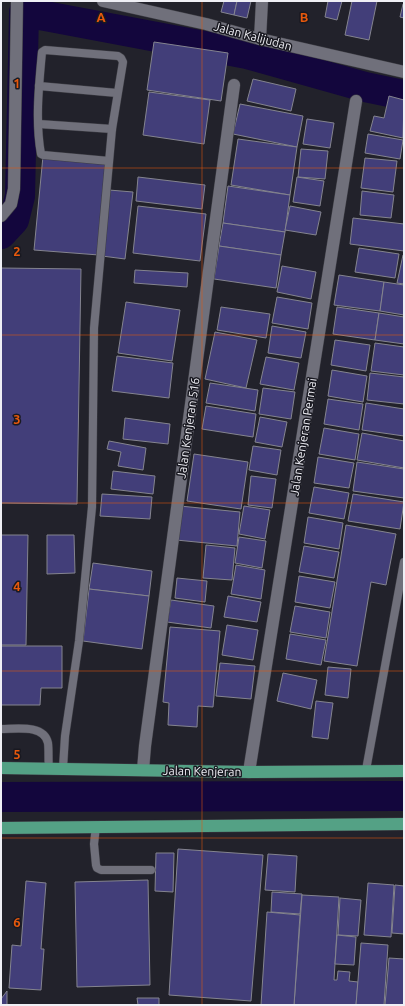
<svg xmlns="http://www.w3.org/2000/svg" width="405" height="1006" font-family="Ubuntu,sans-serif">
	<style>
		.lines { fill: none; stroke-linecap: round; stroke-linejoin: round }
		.river { stroke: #13063d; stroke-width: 30 }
		.building { fill: #423e79; stroke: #84848f }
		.lane-casing { stroke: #3e3e45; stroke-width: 9 }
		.street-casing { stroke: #3e3e45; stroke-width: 13 }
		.primary-casing { stroke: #3e3e45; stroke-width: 13 }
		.lane { stroke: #70707b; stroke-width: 8 }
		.street { stroke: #70707b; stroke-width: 12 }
		.primary { stroke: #54a185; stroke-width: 12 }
		.grid { fill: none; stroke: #e8590c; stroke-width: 1; stroke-opacity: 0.55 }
		.labels { text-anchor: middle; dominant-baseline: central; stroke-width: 3; stroke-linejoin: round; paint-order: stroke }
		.street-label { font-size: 12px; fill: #efeff5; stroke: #191921 }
		.grid-label { font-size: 13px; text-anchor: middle; font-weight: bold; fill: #e8590c; stroke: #191921; stroke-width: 3; stroke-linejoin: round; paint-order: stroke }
	</style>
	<rect width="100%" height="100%" fill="#22222b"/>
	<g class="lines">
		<g class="river">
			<path d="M1 234 14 220 20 196 24 12 247 54 365 87 404 95"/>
			<path d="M1 797 404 796"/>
		</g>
	</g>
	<g class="building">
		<path d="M224 1H237L234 15 221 12Z"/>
		<path d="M237 1H251L247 18 234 15Z"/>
		<path d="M328 1H342L337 20 325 17Z"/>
		<path d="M352 1H377L369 40 345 35Z"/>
		<path d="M403 4H404V18L400 17Z"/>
		<path d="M154 42 228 53 221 101 147 90Z"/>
		<path d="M253 79 296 89 291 111 247 101Z"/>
		<path d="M149 92 210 100 204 144 143 135Z"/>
		<path d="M389 96 404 100 403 138 370 131 374 116 384 118Z"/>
		<path d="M240 104 303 116 297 147 233 134Z"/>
		<path d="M307 119 334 123 330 148 303 144Z"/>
		<path d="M368 134 403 140 400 159 365 153Z"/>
		<path d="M238 139 297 147 290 195 231 185Z"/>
		<path d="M301 149 328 151 325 179 298 177Z"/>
		<path d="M43 156 108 162 99 255 34 250Z"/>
		<path d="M365 158 397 161 393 192 361 188Z"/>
		<path d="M138 177 205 185 202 209 136 201Z"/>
		<path d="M297 177 324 181 320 206 293 202Z"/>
		<path d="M228 186 290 195 285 232 223 223Z"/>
		<path d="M109 190 133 192 125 259 102 256Z"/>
		<path d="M362 191 394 195 391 218 360 215Z"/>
		<path d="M138 206 206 214 200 261 133 253Z"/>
		<path d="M290 206 321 212 316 235 285 230Z"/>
		<path d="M353 218 404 224V251L350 244Z"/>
		<path d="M223 223 285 232 281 255 219 246Z"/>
		<path d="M219 246 281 255 276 288 214 279Z"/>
		<path d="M359 248 399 254 395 278 355 272Z"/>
		<path d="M403 255H404V284L397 283Z"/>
		<path d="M282 266 316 272 311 299 277 292Z"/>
		<path d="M1 268 81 269 77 504 1 503Z"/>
		<path d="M135 270 188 273 187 287 134 283Z"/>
		<path d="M339 275 384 282 380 311 334 305Z"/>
		<path d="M384 282 404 285V315L380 311Z"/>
		<path d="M277 297 312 303 308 329 272 323Z"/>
		<path d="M126 302 180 310 172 361 118 353Z"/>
		<path d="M221 307 270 314 266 338 217 330Z"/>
		<path d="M337 307 379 313 375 340 333 334Z"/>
		<path d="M379 313 404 317V344L375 340Z"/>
		<path d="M272 326 306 332 301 358 268 353Z"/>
		<path d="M215 332 257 340 246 388 205 379Z"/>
		<path d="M335 340 370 345 366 371 331 365Z"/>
		<path d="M375 343 404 347V375L371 371Z"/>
		<path d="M117 356 173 363 169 398 112 391Z"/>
		<path d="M266 357 299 363 294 390 260 384Z"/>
		<path d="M332 370 367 376 363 402 328 396Z"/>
		<path d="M370 373 404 377V404L367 400Z"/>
		<path d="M210 383 258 390 255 411 206 403Z"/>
		<path d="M263 388 295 392 291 419 259 414Z"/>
		<path d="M328 399 363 404 359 430 324 424Z"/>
		<path d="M366 403 404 409V436L362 430Z"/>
		<path d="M206 406 256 414 253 437 202 429Z"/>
		<path d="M260 417 287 422 282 447 255 442Z"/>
		<path d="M125 418 170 424 168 444 123 439Z"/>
		<path d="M324 428 359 434 355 460 319 454Z"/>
		<path d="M362 433 404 441V468L357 460Z"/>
		<path d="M109 441 146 448 143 470 118 466 121 452 107 449Z"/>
		<path d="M253 446 281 450 277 475 249 470Z"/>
		<path d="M194 454 248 462 241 509 187 501Z"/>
		<path d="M318 457 354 463 349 488 314 483Z"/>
		<path d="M357 462 404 469V498L353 491Z"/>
		<path d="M113 471 155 476 153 494 111 489Z"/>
		<path d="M251 476 276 479 272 508 248 505Z"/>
		<path d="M314 487 349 493 344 519 309 513Z"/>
		<path d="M102 494 152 497 150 519 100 516Z"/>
		<path d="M353 494 404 502 400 529 348 521Z"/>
		<path d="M180 506 240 512 237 546 176 540Z"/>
		<path d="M244 506 270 510 265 539 239 534Z"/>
		<path d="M308 517 343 523 339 549 304 543Z"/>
		<path d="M346 525 396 534 386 585 371 582 357 666 324 661Z"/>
		<path d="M1 535H28L26 645H1Z"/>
		<path d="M47 535H74L75 573 47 574Z"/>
		<path d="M239 537 266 541 262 568 235 563Z"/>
		<path d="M206 545 235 548 232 580 203 578Z"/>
		<path d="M304 546 339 552 334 578 299 572Z"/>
		<path d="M93 563 152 571 149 596 89 589Z"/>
		<path d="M236 565 265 570 261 599 231 594Z"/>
		<path d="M299 576 335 582 330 608 295 602Z"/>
		<path d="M177 578 207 581 205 602 175 598Z"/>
		<path d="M89 589 149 596 142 649 83 641Z"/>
		<path d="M228 596 261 602 257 622 224 617Z"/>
		<path d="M171 600 214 606 211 628 167 622Z"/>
		<path d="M295 606 330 612 326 638 290 632Z"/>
		<path d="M227 625 258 630 253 660 222 655Z"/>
		<path d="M170 627 220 631 213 707 198 706 197 727 168 725 169 703 163 702Z"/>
		<path d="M290 634 326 640 321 665 286 659Z"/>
		<path d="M1 646H62V688H41L40 705H1Z"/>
		<path d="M220 663 255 666 251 699 216 696Z"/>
		<path d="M328 667 351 669 348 698 325 695Z"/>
		<path d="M283 673 317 680 311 709 277 701Z"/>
		<path d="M316 701 333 703 328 739 312 737Z"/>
		<path d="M178 849 263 855 251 1001 169 995Z"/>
		<path d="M156 853H174L173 892 155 891Z"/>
		<path d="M268 854 297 856 295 892 265 890Z"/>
		<path d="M148 880 150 985 77 987 75 882Z"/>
		<path d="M26 881 46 883 41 949H44L41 990 9 988 12 945 21 946Z"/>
		<path d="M368 883 394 885 391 937 364 935Z"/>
		<path d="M395 885 404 886V934L392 933Z"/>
		<path d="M272 892 302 894 300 914 271 912Z"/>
		<path d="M302 895 339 897 334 980H337L338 971 350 972 349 981 358 982 356 1005H294Z"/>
		<path d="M340 898 361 900 358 936 338 935Z"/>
		<path d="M267 912 300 915 294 1005H261Z"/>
		<path d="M337 935 356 937 354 965 335 964Z"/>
		<path d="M361 943 388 945 384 1005H356Z"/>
		<path d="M389 958 404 959V1005H385Z"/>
		<path d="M7 991V1005H1V999Z"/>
		<path d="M137 998H159V1005H138Z"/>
	</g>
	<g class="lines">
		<defs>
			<g id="lane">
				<path d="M39 86 117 93"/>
				<path d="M39 124 112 129"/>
				<path d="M1 729C16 729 44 724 48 743 49 751 48 760 49 768"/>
				<path d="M63 768 65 736 79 641 92 507 94 328 112 129 123 62 121 58 118 56 45 50 42 52C39 85 35 121 41 154L43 155 109 161"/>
				<path d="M366 770 404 562"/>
				<path d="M96 826 94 844 96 865 97 868 101 870H151"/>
			</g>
			<g id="street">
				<path d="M103 1 206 24 260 39 404 72"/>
				<path d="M260 39 262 1"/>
				<path d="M1 216 11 204 14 189 17 1"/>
				<path d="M143 770 145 746 234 85"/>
				<path d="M249 772 356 101"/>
			</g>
			<g id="primary">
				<path d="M1 768 249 772 404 771"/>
				<path d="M1 828 404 824"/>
			</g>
		</defs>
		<use href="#lane" class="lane-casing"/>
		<use href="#street" class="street-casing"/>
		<use href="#primary" class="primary-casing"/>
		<use href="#lane" class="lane"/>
		<use href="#street" class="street"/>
		<use href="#primary" class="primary"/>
	</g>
	<path class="grid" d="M202 1V1005M1 168H404M1 335H404M1 503H404M1 671H404M1 838H404"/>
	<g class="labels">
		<g class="street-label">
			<text transform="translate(253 36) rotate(15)">Jalan Kalijudan</text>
			<text transform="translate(188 428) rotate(-82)">Jalan Kenjeran 516</text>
			<text transform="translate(303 437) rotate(-81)">Jalan Kenjeran Permai</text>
			<text transform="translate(202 771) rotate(1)">Jalan Kenjeran</text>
		</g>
	</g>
	<g class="grid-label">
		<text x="101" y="22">A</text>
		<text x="304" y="22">B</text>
		<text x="17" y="88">1</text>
		<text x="17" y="256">2</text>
		<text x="17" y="424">3</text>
		<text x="17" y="591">4</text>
		<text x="17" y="759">5</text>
		<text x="17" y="927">6</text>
	</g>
	<rect width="405" height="1006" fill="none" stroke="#efeff5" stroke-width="4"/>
</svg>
